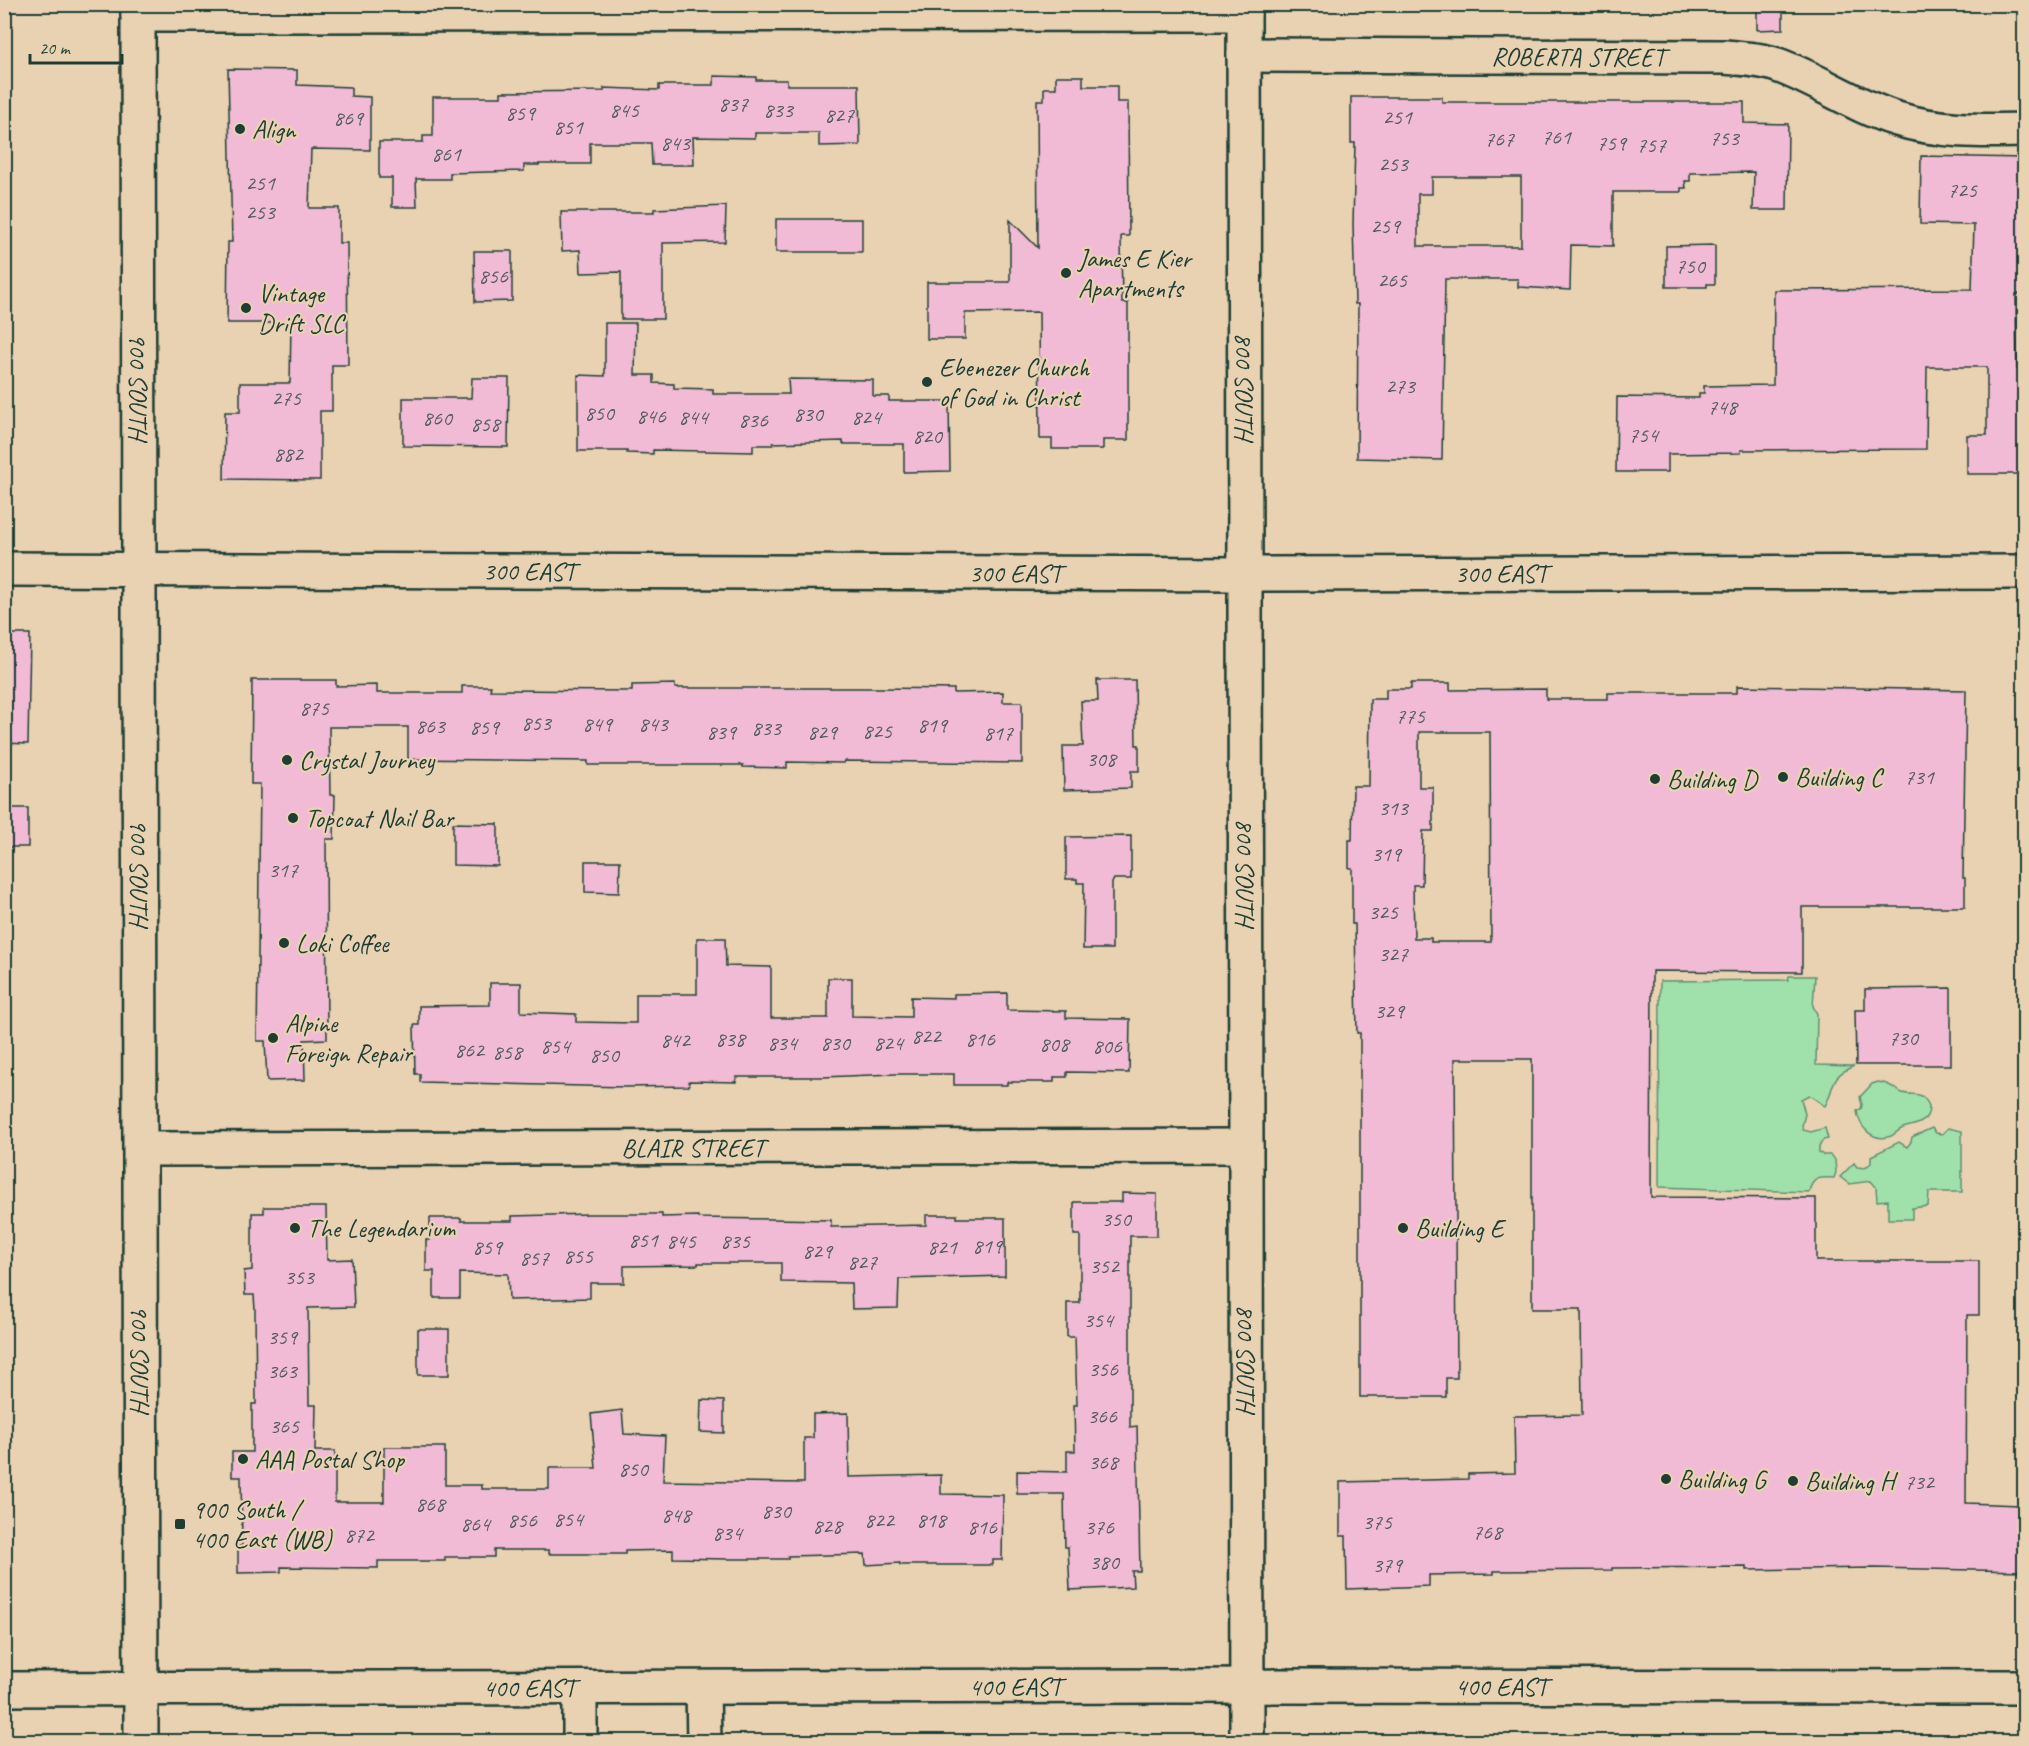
<svg xmlns="http://www.w3.org/2000/svg" width="2029" height="1746" font-family="Caveat,sans-serif">
	<style>
		.green { fill: #a0e1ab; stroke: #608f70; stroke-width: 1.5 }
		.building { fill: #f1bbd5; stroke: #1f3d34; stroke-width: 1.5; fill-rule: evenodd }
		.lines { fill: none; stroke-linecap: round; stroke-linejoin: round }
		.minor-casing { stroke: #1f3d34; stroke-width: 38 }
		.major-casing { stroke: #1f3d34; stroke-width: 38 }
		.minor { stroke: #e9d2b2; stroke-width: 33 }
		.major { stroke: #e9d2b2; stroke-width: 33 }
		.poi-dot { fill: #1f3d34; stroke: #e9d2b2; stroke-width: 2 }
		.labels { text-anchor: middle; dominant-baseline: central; stroke-width: 4.5; stroke-linejoin: round; paint-order: stroke }
		.number-label { font-size: 22px; fill: #545c5c }
		.street-label { font-size: 26px; fill: #1f3d34; stroke: #e9d2b2 }
		.poi-label { font-size: 26px; fill: #1f3d34; stroke: #e9d2b2; text-anchor: start }
	</style>
	<rect width="100%" height="100%" fill="#e9d2b2"/>
	<filter id="ink" filterUnits="userSpaceOnUse"><feTurbulence type="fractalNoise" baseFrequency=".0167" numOctaves="2"/><feDisplacementMap in="SourceGraphic" scale="12" xChannelSelector="R" yChannelSelector="G"/><feConvolveMatrix kernelMatrix="1 2 1 2 8 2 1 2 1" color-interpolation-filters="sRGB"/></filter>
	<g filter="url(#ink)">
		<g class="green">
			<path d="M1789 976H1815L1813 1006 1817 1014 1816 1065 1854 1066C1828 1077 1836 1086 1825 1106L1809 1095 1801 1099 1805 1114 1802 1126 1803 1130 1811 1132 1825 1128 1828 1139 1823 1140 1819 1146V1152L1823 1155H1830L1835 1160 1836 1172 1834 1178C1820 1177 1812 1177 1809 1192L1659 1187 1660 981 1788 980Z"/>
			<path d="M1878 1082C1888 1083 1892 1087 1900 1092 1913 1098 1921 1088 1929 1106 1929 1124 1916 1124 1903 1128 1898 1130 1895 1134 1891 1136 1873 1143 1859 1127 1857 1111L1861 1109 1862 1105 1860 1097 1872 1084Z"/>
			<path d="M1932 1128 1936 1133 1942 1134 1948 1128 1962 1131V1192H1929L1928 1206 1912 1208V1219H1888V1200L1877 1201 1876 1187 1871 1181 1849 1184 1840 1177 1854 1163 1857 1167 1865 1168 1871 1163V1156L1899 1142 1907 1147 1911 1142 1912 1137Z"/>
		</g>
		<g class="building">
			<path d="M1757 4H1783V29L1757 30Z"/>
			<path d="M228 69 297 70V85L351 87V96L370 97V150L311 149 309 208H339V243H347L348 365H332V411H320V480L224 479 225 412H240V383H290L291 323H227L228 242H232Z"/>
			<path d="M714 76 756 77V80H787V85H859L860 145 819 146V133H755V138L693 137 694 165H652L651 143H590V164H539V165H524V171L450 173V179H416L417 207H392V178H379V142H423V136H433V97H501V92L604 91V88L659 90V85H714Z"/>
			<path d="M1056 76H1083V86H1117V102H1128L1129 236H1121L1122 303H1128V440H1103V449H1052V439H1040L1039 312 965 313V339H927V282H1010V220L1038 248 1037 100H1044V88H1056Z"/>
			<path d="M1351 97H1442V102H1744V123L1788 124 1787 210H1753L1754 172 1690 173V181H1685L1686 188H1681V192H1613V246L1571 245 1570 290 1518 287V279H1445L1442 460 1357 458 1358 304H1355L1353 224 1355 143H1351ZM1432 177H1521V246H1418V194H1432Z"/>
			<path d="M1921 156 2025 158V294H2016L2017 369H2025V474H1967V435H1987V367H1927L1926 449 1741 450V453L1668 454V472H1616L1617 397 1699 398V393H1704V386L1773 385 1774 290 1972 289 1974 225 1920 224Z"/>
			<path d="M726 206 725 242 663 243V319H621V272L581 273 580 250 562 251 561 212H654V209Z"/>
			<rect x="776" y="219" width="86" height="33"/>
			<path d="M1715 245V284H1707V287H1666V246Z"/>
			<path d="M474 251H512V301L475 302Z"/>
			<path d="M605 323H636L635 375H654V383L674 384V388L713 389V394H789L788 379 873 380V396H889V401H949L950 471 904 472V444H843V441L773 443V445H753V452L653 450V454L627 453V451H578V375L605 376Z"/>
			<path d="M472 378H509L508 447 403 446V398H471Z"/>
			<path d="M4 634H30L28 744 4 743Z"/>
			<path d="M252 680H336V686L377 685V693H462V686H491L490 690 632 691V685L675 684V688H880L954 689V693L1003 692V702H1022V763L844 761V763L787 762V768L743 767V765H588V761L408 759V727H329L330 795H335L334 839H326L327 1039 304 1040 305 1080 267 1081 265 1041H257L260 784H251Z"/>
			<path d="M1097 680H1135L1136 745H1139V771H1131V788L1064 790 1063 746H1083L1081 701H1098Z"/>
			<path d="M1411 683H1450V690L1546 689V699H1608V693H1737V686L1966 690 1963 878H1965V907H1802V972L1652 971 1651 1197 1816 1198V1261H1979V1315H1967L1966 1503 2020 1505 2019 1521H2025V1571L1873 1568 1747 1570V1567L1612 1568V1570L1494 1571V1574L1429 1575V1586L1347 1589 1346 1536H1340V1482L1468 1479V1474L1515 1473 1514 1416 1582 1415 1581 1309H1532V1059H1455L1457 1378H1446V1397H1360V1033H1357L1355 924H1352V868H1349V840H1352L1353 786H1369L1370 699H1386V689H1411ZM1419 732H1490L1491 942H1431V938H1414L1413 885H1422L1423 831H1433V787H1419Z"/>
			<rect x="4" y="808" width="24" height="39"/>
			<path d="M453 823 498 824V866L453 865Z"/>
			<path d="M1131 836V879H1114L1112 883V949H1083L1084 883H1077V879H1066V837Z"/>
			<path d="M585 861H620L619 893 585 892Z"/>
			<path d="M697 938H725L726 966 771 967V1018H828V978H852V1016L911 1017V997L954 998V994L1007 993V1010L1066 1011V1018L1130 1019 1129 1073 1067 1072V1077H1054V1082H1007V1085H954V1074H895L823 1077H736V1082L689 1081V1086L625 1087 420 1082V1074H415L414 1025H419V1006L490 1005V983H521V1012L576 1014V1022L636 1023V994H697Z"/>
			<path d="M1951 988V1065H1856L1855 1010H1865V989Z"/>
			<path d="M1122 1193 1157 1194V1236H1130V1427L1137 1426 1140 1571H1132L1133 1587 1070 1590 1068 1547H1065L1064 1494H1017V1471L1067 1472V1451H1075L1074 1405H1077L1075 1337H1067V1303H1080V1235H1074V1202H1122Z"/>
			<path d="M264 1207H326L327 1260 352 1259 354 1307 308 1308 309 1405H316L315 1451H335V1502H384V1447H445V1485H482V1489H549V1468H596L591 1414 622 1410 624 1434 665 1436 663 1481 804 1483V1438H813V1414L848 1413 849 1477 941 1475V1494L1003 1495 1002 1560H992V1565H900V1563L866 1565 865 1554 788 1556V1559H726L673 1558V1550L625 1551V1554H549V1550H494V1557H445V1561H378V1568L281 1567V1572L238 1573V1546H242L241 1477H232V1452H252V1404H256L255 1310 254 1295H245L244 1271 252 1270V1213H264Z"/>
			<path d="M589 1214H662V1217L698 1216V1218L831 1220V1227L926 1225V1215H957V1218H1005V1276L899 1279 898 1308 852 1309 851 1283 781 1282V1263H698V1265L624 1266V1283H590V1298L555 1299 509 1300 508 1274 460 1273V1298H434V1271H426V1240H430V1218H461V1221H512V1216Z"/>
			<rect x="418" y="1329" width="31" height="46"/>
			<path d="M701 1400 724 1401V1433L700 1432Z"/>
		</g>
		<g class="lines">
			<defs>
				<g id="minor">
					<path id="s1" d="M138 4 141 1742"/>
					<path d="M138 15 1244 14"/>
					<path id="s2" d="M1244 55 1725 57C1743 59 1762 59 1780 66 1820 81 1855 106 1897 119 1938 132 1982 131 2024 130"/>
					<path id="s3" d="M4 569 1245 574 2024 572"/>
					<path id="s4" d="M141 1149 1246 1146"/>
					<path d="M580 1688V1742"/>
					<path d="M703 1688 704 1742"/>
					<path id="s5" d="M4 1689 1169 1686 2024 1687"/>
				</g>
				<g id="major">
					<path id="s6" d="M1244 4 1247 1742"/>
				</g>
			</defs>
			<use href="#minor" class="minor-casing"/>
			<use href="#major" class="major-casing"/>
			<use href="#minor" class="minor"/>
			<use href="#major" class="major"/>
		</g>
	</g>
	<g class="poi-dot">
		<circle cx="240" cy="129" r="6"/>
		<circle cx="1066" cy="273" r="6"/>
		<circle cx="246" cy="308" r="6"/>
		<circle cx="927" cy="382" r="6"/>
		<circle cx="287" cy="760" r="6"/>
		<circle cx="1783" cy="777" r="6"/>
		<circle cx="1655" cy="779" r="6"/>
		<circle cx="293" cy="818" r="6"/>
		<circle cx="284" cy="943" r="6"/>
		<circle cx="273" cy="1038" r="6"/>
		<circle cx="295" cy="1228" r="6"/>
		<circle cx="1403" cy="1228" r="6"/>
		<circle cx="243" cy="1459" r="6"/>
		<circle cx="1666" cy="1479" r="6"/>
		<circle cx="1793" cy="1481" r="6"/>
		<rect x="174" y="1518" width="12" height="12" rx="3"/>
	</g>
	<g class="labels">
		<g class="number-label">
			<text x="733" y="104">837</text>
			<text x="624" y="110">845</text>
			<text x="778" y="110">833</text>
			<text x="520" y="113">859</text>
			<text x="839" y="115">827</text>
			<text x="1397" y="117">251</text>
			<text x="348" y="118">869</text>
			<text x="568" y="127">851</text>
			<text x="1556" y="137">761</text>
			<text x="1724" y="138">753</text>
			<text x="1499" y="139">767</text>
			<text x="675" y="143">843</text>
			<text x="1611" y="143">759</text>
			<text x="1651" y="145">757</text>
			<text x="446" y="154">861</text>
			<text x="1393" y="164">253</text>
			<text x="260" y="183">251</text>
			<text x="1962" y="190">725</text>
			<text x="260" y="212">253</text>
			<text x="1385" y="226">259</text>
			<text x="1690" y="266">750</text>
			<text x="493" y="276">856</text>
			<text x="1392" y="280">265</text>
			<text x="1400" y="386">273</text>
			<text x="286" y="398">275</text>
			<text x="1722" y="407">748</text>
			<text x="599" y="413">850</text>
			<text x="808" y="414">830</text>
			<text x="651" y="416">846</text>
			<text x="693" y="417">844</text>
			<text x="866" y="417">824</text>
			<text x="437" y="418">860</text>
			<text x="753" y="420">836</text>
			<text x="485" y="424">858</text>
			<text x="1643" y="435">754</text>
			<text x="927" y="436">820</text>
			<text x="288" y="454">882</text>
			<text x="314" y="708">875</text>
			<text x="1410" y="716">775</text>
			<text x="536" y="723">853</text>
			<text x="597" y="724">849</text>
			<text x="653" y="724">843</text>
			<text x="932" y="725">819</text>
			<text x="430" y="726">863</text>
			<text x="484" y="727">859</text>
			<text x="766" y="728">833</text>
			<text x="877" y="731">825</text>
			<text x="721" y="732">839</text>
			<text x="822" y="732">829</text>
			<text x="998" y="733">817</text>
			<text x="1101" y="759">308</text>
			<text x="1919" y="777">731</text>
			<text x="1393" y="808">313</text>
			<text x="1386" y="854">319</text>
			<text x="283" y="870">317</text>
			<text x="1383" y="912">325</text>
			<text x="1393" y="954">327</text>
			<text x="1389" y="1011">329</text>
			<text x="926" y="1036">822</text>
			<text x="1903" y="1038">730</text>
			<text x="730" y="1039">838</text>
			<text x="980" y="1039">816</text>
			<text x="675" y="1040">842</text>
			<text x="782" y="1043">834</text>
			<text x="835" y="1043">830</text>
			<text x="888" y="1043">824</text>
			<text x="1054" y="1044">808</text>
			<text x="555" y="1046">854</text>
			<text x="1107" y="1046">806</text>
			<text x="469" y="1050">862</text>
			<text x="507" y="1052">858</text>
			<text x="604" y="1055">850</text>
			<text x="1116" y="1219">350</text>
			<text x="643" y="1240">851</text>
			<text x="681" y="1241">845</text>
			<text x="735" y="1241">835</text>
			<text x="987" y="1246">819</text>
			<text x="487" y="1247">859</text>
			<text x="942" y="1247">821</text>
			<text x="817" y="1251">829</text>
			<text x="578" y="1256">855</text>
			<text x="534" y="1258">857</text>
			<text x="862" y="1262">827</text>
			<text x="1104" y="1266">352</text>
			<text x="299" y="1277">353</text>
			<text x="1098" y="1320">354</text>
			<text x="282" y="1337">359</text>
			<text x="1103" y="1369">356</text>
			<text x="282" y="1371">363</text>
			<text x="1102" y="1416">366</text>
			<text x="284" y="1426">365</text>
			<text x="1103" y="1462">368</text>
			<text x="633" y="1469">850</text>
			<text x="1919" y="1482">732</text>
			<text x="430" y="1504">868</text>
			<text x="776" y="1511">830</text>
			<text x="676" y="1515">848</text>
			<text x="568" y="1519">854</text>
			<text x="522" y="1520">856</text>
			<text x="879" y="1520">822</text>
			<text x="931" y="1520">818</text>
			<text x="1377" y="1522">375</text>
			<text x="475" y="1524">864</text>
			<text x="827" y="1526">828</text>
			<text x="982" y="1527">816</text>
			<text x="1099" y="1527">376</text>
			<text x="1487" y="1532">768</text>
			<text x="727" y="1533">834</text>
			<text x="359" y="1535">872</text>
			<text x="1104" y="1562">380</text>
			<text x="1387" y="1565">379</text>
		</g>
		<g class="street-label">
			<text stroke="none"><textPath href="#s2" startOffset="334">ROBERTA STREET</textPath></text>
			<text stroke="none"><textPath href="#s1" startOffset="382">900 SOUTH</textPath></text>
			<text stroke="none"><textPath href="#s6" startOffset="382">800 SOUTH</textPath></text>
			<text stroke="none"><textPath href="#s3" startOffset="525">300 EAST</textPath></text>
			<text stroke="none"><textPath href="#s3" startOffset="1011">300 EAST</textPath></text>
			<text stroke="none"><textPath href="#s3" startOffset="1497">300 EAST</textPath></text>
			<text stroke="none"><textPath href="#s1" startOffset="868">900 SOUTH</textPath></text>
			<text stroke="none"><textPath href="#s6" startOffset="868">800 SOUTH</textPath></text>
			<text stroke="none"><textPath href="#s4" startOffset="552">BLAIR STREET</textPath></text>
			<text stroke="none"><textPath href="#s1" startOffset="1354">900 SOUTH</textPath></text>
			<text stroke="none"><textPath href="#s6" startOffset="1354">800 SOUTH</textPath></text>
			<text stroke="none"><textPath href="#s5" startOffset="1011">400 EAST</textPath></text>
			<text stroke="none"><textPath href="#s5" startOffset="1497">400 EAST</textPath></text>
			<text stroke="none"><textPath href="#s5" startOffset="525">400 EAST</textPath></text>
		</g>
		<g class="poi-label">
			<text x="252" y="129">Align</text>
			<text x="1078" y="258">James E Kier<tspan x="1078" dy="30">Apartments</tspan></text>
			<text x="258" y="293">Vintage<tspan x="258" dy="30">Drift SLC</tspan></text>
			<text x="939" y="367">Ebenezer Church<tspan x="939" dy="30">of God in Christ</tspan></text>
			<text x="299" y="760">Crystal Journey</text>
			<text x="1795" y="777">Building C</text>
			<text x="1667" y="779">Building D</text>
			<text x="305" y="818">Topcoat Nail Bar</text>
			<text x="296" y="943">Loki Coffee</text>
			<text x="285" y="1023">Alpine<tspan x="285" dy="30">Foreign Repair</tspan></text>
			<text x="307" y="1228">The Legendarium</text>
			<text x="1415" y="1228">Building E</text>
			<text x="255" y="1459">AAA Postal Shop</text>
			<text x="1678" y="1479">Building G</text>
			<text x="1805" y="1481">Building H</text>
			<text x="192" y="1509">900 South /<tspan x="192" dy="30">400 East (WB)</tspan></text>
		</g>
	</g>
	<rect width="2029" height="1746" fill="none" stroke="#e9d2b2" stroke-width="24"/>
	<rect x="12" y="12" width="2005" height="1722" fill="none" stroke="#1f3d34" stroke-width="2" filter="url(#ink)"/>
	<path d="M30 54v9h92v-9" fill="none" stroke="#1f3d34" stroke-width="3"/>
	<text x="39" y="54" font-size="18" fill="#1f3d34" stroke="#e9d2b2" stroke-width="4.5" paint-order="stroke">20 m</text>
</svg>
